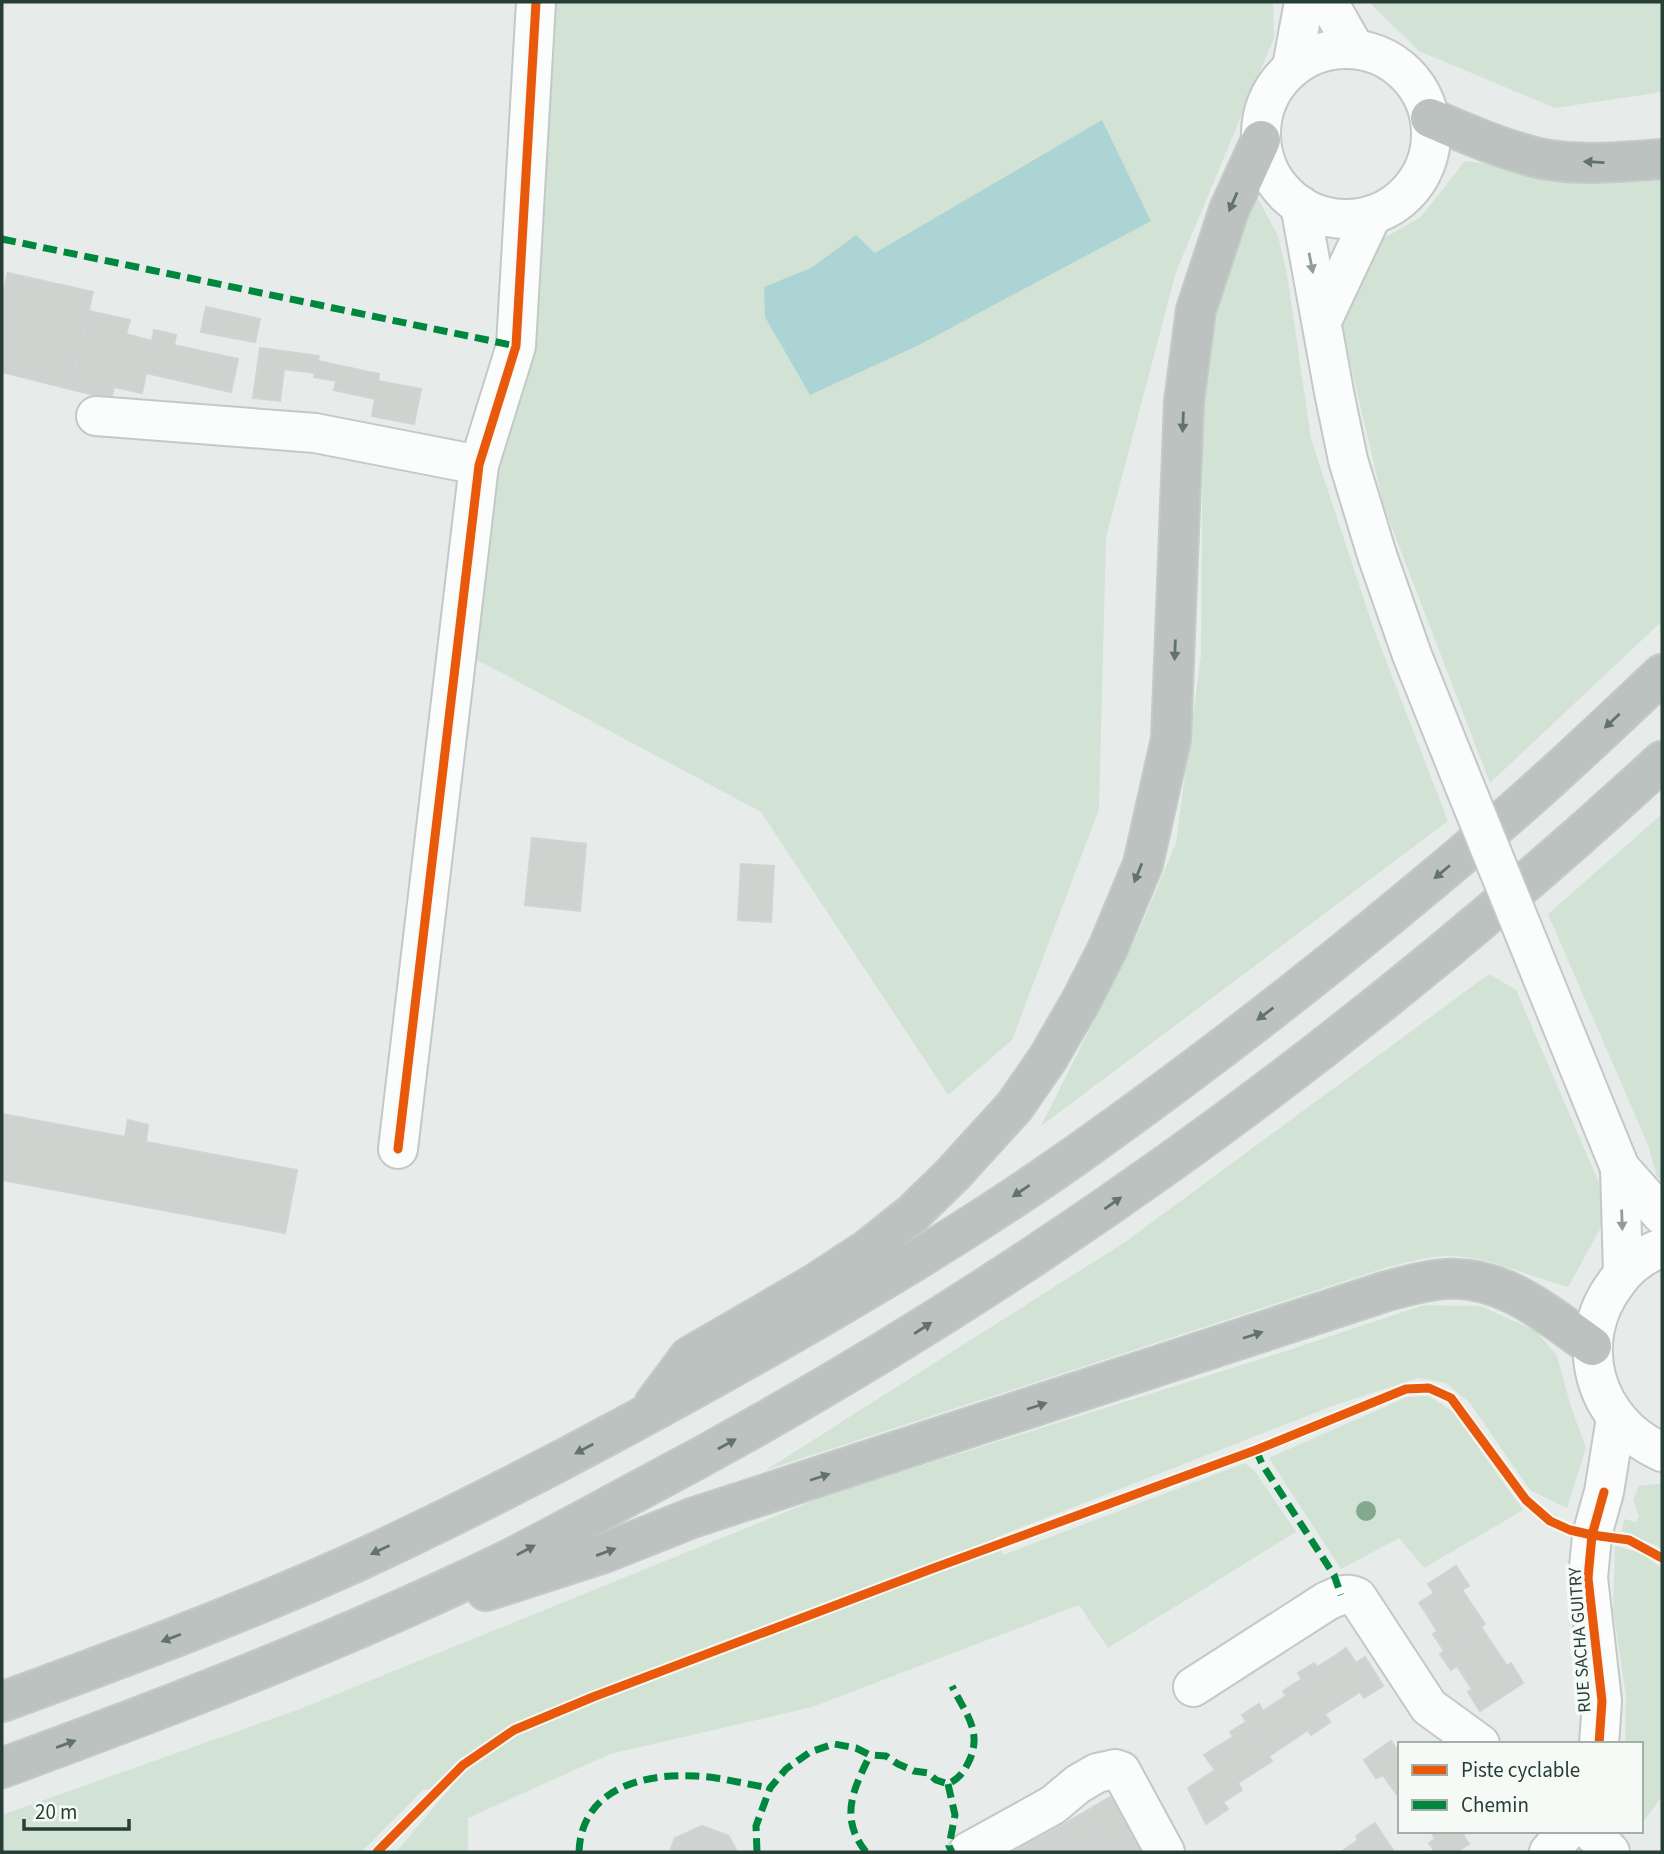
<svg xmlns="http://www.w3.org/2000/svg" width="1664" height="1854" font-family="'Source Sans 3',sans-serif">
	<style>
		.green { fill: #d2e3d5 }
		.water { fill: #acd4d5 }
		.building { fill: #ced3d0; stroke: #d0d4d2; stroke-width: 2 }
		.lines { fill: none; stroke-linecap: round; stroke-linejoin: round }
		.minor-casing { stroke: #c4c8c6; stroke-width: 42 }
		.highway-casing { stroke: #c3cac7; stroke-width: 42 }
		.minor { stroke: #fbfcfc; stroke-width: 38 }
		.highway { stroke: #bcc2c0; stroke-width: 38 }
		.minor-bridge-casing { stroke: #c4c8c6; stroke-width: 42; stroke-linecap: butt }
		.minor-bridge { stroke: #fbfcfc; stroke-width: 38 }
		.quiet { stroke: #00873e; stroke-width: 7; stroke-dasharray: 14 7; stroke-linecap: butt }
		.cycleway-casing { stroke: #f6faf7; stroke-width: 13 }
		.cycleway { stroke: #e8590c; stroke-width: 9 }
		.tree { fill: #84a88e }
		.oneway { fill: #62736d }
		.oneway2 { fill: #909d98 }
		.labels { text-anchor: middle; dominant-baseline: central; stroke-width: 7; stroke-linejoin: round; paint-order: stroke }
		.street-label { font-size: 18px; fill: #263e35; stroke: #f6faf7 }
	</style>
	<rect width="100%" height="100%" fill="#e7ebe9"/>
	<g class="green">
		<path d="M546 2H1273L1274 38 1176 272 1106 537 1099 809 1012 1040 948 1095 761 812 457 649Z"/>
		<path d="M1369 2H1662V92L1555 108 1419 51Z"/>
		<path d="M1465 161 1598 176 1662 170V621L1490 783 1384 507 1340 319 1377 242 1421 217Z"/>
		<path d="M1256 195 1278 236 1287 274 1311 439 1373 627 1448 821 1041 1126 1138 933 1176 843 1201 655 1203 398 1228 244Z"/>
		<path d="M1662 814V1180L1657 1177 1648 1145 1548 914Z"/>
		<path d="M1489 974 1516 990 1599 1183 1603 1224 1568 1287C1528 1276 1488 1256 1447 1256 1428 1256 1406 1263 1388 1267L766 1470 1125 1242Z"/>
		<path d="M1424 1305 1480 1306 1536 1331 1557 1356 1571 1407 1586 1448 1567 1508 1530 1490 1470 1403 1446 1383 1418 1378 1335 1405 997 1537 1003 1555 1245 1463 1254 1470 1296 1532 1108 1648 1079 1605 812 1707 610 1754 468 1818V1852H396L451 1787 423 1790 361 1852H2V1815L300 1709 828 1495 1286 1351Z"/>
		<path d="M1429 1396 1452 1411 1523 1510 1424 1568 1399 1538 1341 1569 1269 1458 1407 1397Z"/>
		<path d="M1655 1484H1662V1548L1622 1531 1624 1519 1636 1522 1639 1517 1633 1500 1639 1486Z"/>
		<path d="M1615 1546 1641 1553 1662 1569V1796L1641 1825V1744H1625L1626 1695 1613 1610Z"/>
	</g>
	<path class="water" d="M1102 120 1151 221 919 345 810 395 765 317 764 287 811 268 856 235 875 253Z"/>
	<g class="building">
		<path d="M8 273 93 292 70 389 2 372V296Z"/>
		<path d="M206 307 260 319 255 342 201 332Z"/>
		<path d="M89 311 130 320 126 334 152 341 154 330 176 335 174 345 238 359 231 392 146 373 142 393 114 387 111 399 70 389Z"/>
		<path d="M260 348 319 356 315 373 284 369 280 401 253 398Z"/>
		<path d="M318 361 379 374 378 381 421 389 414 424 372 416 375 399 334 390 336 381 314 377Z"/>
		<path d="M532 838 586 844 580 911 525 905Z"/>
		<path d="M741 864 774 866 771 922 738 920Z"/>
		<path d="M2 1114 125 1137 128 1120 148 1125 146 1142 297 1170 285 1233 2 1180Z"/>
		<path d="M1456 1566 1469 1586 1462 1590 1485 1624 1445 1652 1433 1634 1442 1628 1433 1615 1424 1610 1419 1603 1434 1593 1428 1584Z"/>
		<path d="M1424 1610 1433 1615 1442 1628 1437 1631Z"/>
		<path d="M1481 1627 1507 1666 1511 1663 1523 1683 1480 1711 1468 1692 1472 1689 1457 1666 1451 1670 1440 1654Z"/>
		<path d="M1346 1648 1356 1663 1365 1657 1383 1686 1364 1698 1360 1692 1325 1714 1298 1673 1314 1663 1320 1671 1333 1663 1338 1654Z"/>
		<path d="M1338 1654 1333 1663 1320 1671 1317 1667Z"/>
		<path d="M1302 1679 1330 1722 1311 1735 1308 1730 1269 1756 1242 1715 1259 1704 1263 1711 1286 1696 1283 1691Z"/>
		<path d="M1246 1722 1272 1761 1238 1783 1242 1790 1223 1802 1228 1809 1206 1824 1188 1788 1215 1770 1204 1755 1212 1750 1223 1749 1236 1741 1230 1732Z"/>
		<path d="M1233 1737 1236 1741 1223 1749 1212 1750Z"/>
		<path d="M1391 1741 1397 1750 1400 1748V1799L1383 1775 1376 1778 1364 1760Z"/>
		<path d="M1112 1796 1125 1819 1073 1848 1061 1826Z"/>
		<path d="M1125 1819 1143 1852H1013L1061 1826 1073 1848Z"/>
		<path d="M1375 1823 1394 1852H1341L1358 1840 1356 1836Z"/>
		<path d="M702 1826 729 1836 737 1852H670L675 1838Z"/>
		<path d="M1431 1831H1468L1463 1835 1469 1844 1456 1852H1435L1429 1843 1435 1839Z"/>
	</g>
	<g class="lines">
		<defs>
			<g id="minor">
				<path d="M1328 2 1355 49"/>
				<circle cx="1346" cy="134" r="85"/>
				<path d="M1292 67 1304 2"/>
				<path d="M1300 205 1334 392 1348 460 1377 555 1412 655 1457 767"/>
				<path d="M1322 321 1372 215"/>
				<path d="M96 416 315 433 479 465"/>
				<path d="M1541 974 1620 1168 1662 1215"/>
				<path d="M398 1149 479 465 516 346 536 2"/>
				<path d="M1620 1168 1623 1272"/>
				<path d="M1662 1248C1644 1254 1627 1267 1616 1283 1571 1342 1594 1422 1662 1452"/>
				<path d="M1193 1687 1327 1601C1338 1596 1346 1592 1357 1597L1429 1707 1480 1744"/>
				<path d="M1599 1744 1602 1701 1588 1578 1592 1535 1604 1492 1616 1418"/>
				<path d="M1591 1831 1610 1852"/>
				<path d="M968 1852 1053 1805 1078 1784 1097 1773 1115 1769 1121 1771 1165 1852"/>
				<path d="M1549 1852 1567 1831"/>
			</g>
			<g id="highway">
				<path d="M1430 118C1467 134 1503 150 1543 159 1580 166 1624 162 1662 159"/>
				<path d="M654 1404 689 1357 813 1285 868 1249 912 1214 953 1174 1014 1107 1048 1058 1081 1001 1108 948 1143 864 1171 739 1184 402 1196 310 1229 210 1261 140"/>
				<path d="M486 1591 604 1553 692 1518 1387 1291C1406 1286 1426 1280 1446 1279 1503 1275 1548 1315 1592 1346"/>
				<path d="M2 1702C122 1658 243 1613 360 1560 489 1500 614 1434 738 1364 855 1298 972 1229 1082 1151 1227 1048 1367 937 1502 821 1557 774 1609 724 1662 674"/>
				<path d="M2 1768C171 1706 340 1641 502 1563 546 1541 589 1517 632 1494 1011 1295 1348 1050 1662 761"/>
			</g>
		</defs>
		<use href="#minor" class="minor-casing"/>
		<use href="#highway" class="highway-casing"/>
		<use href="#minor" class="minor"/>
		<use href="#highway" class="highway"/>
		<defs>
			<path id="minor-bridge" d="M1457 767 1541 974"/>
		</defs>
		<use href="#minor-bridge" class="minor-bridge-casing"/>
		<use href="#minor-bridge" class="minor-bridge"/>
		<g class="quiet">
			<path d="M2 239 516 346"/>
			<path d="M1256 1450 1262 1464 1334 1575 1341 1595"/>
			<path d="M948 1784 955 1815 949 1846 952 1852"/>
			<path d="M579 1852C581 1790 641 1773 695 1776 720 1777 745 1784 770 1788"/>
			<path d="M757 1852 756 1826 770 1788 786 1769 810 1752 834 1744 856 1748 870 1755 886 1756 898 1764 914 1771 928 1773 936 1780 948 1784C960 1778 964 1772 970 1759 982 1730 965 1713 952 1686"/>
			<path d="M866 1852C839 1818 853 1790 870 1755"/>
		</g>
		<defs>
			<g id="cycleway">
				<path d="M398 1149 479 465 516 346 536 2"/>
				<path d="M1599 1744 1602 1701 1588 1578 1592 1535 1604 1492"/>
				<path d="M377 1852 463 1765 514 1730 593 1697 934 1568 1256 1450 1406 1389 1429 1388 1451 1398 1526 1500 1550 1521 1570 1530 1592 1535 1629 1540 1662 1558"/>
			</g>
		</defs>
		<use href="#cycleway" class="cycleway-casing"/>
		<use href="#cycleway" class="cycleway"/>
	</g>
	<circle class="tree" cx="1366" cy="1511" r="10"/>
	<defs><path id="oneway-solid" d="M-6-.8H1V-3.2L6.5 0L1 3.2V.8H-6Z" transform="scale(1.75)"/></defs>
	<g class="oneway">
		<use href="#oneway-solid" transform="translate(1594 162) rotate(-177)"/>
		<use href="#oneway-solid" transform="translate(1233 202) rotate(113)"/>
		<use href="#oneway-solid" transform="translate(1183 422) rotate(92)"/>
		<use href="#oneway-solid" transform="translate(1175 650) rotate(92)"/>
		<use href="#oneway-solid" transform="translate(1612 721) rotate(137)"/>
		<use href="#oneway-solid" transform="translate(1442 872) rotate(140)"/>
		<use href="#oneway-solid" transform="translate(1138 873) rotate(112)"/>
		<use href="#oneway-solid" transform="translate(1265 1014) rotate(143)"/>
		<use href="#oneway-solid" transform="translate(1021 1191) rotate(146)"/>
		<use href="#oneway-solid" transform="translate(1113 1203) rotate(-35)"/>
		<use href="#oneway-solid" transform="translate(923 1328) rotate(-33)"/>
		<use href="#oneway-solid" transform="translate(1253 1335) rotate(-18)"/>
		<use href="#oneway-solid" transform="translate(1037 1406) rotate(-18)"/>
		<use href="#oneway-solid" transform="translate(727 1444) rotate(-29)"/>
		<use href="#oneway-solid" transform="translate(584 1449) rotate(152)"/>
		<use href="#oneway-solid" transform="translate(820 1477) rotate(-18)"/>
		<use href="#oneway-solid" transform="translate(380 1550) rotate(155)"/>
		<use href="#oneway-solid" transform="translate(526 1550) rotate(-28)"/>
		<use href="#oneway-solid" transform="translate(606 1552) rotate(-20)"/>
		<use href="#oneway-solid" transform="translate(171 1638) rotate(159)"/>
		<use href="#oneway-solid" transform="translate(66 1744) rotate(-20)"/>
	</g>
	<g class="oneway2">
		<use href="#oneway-solid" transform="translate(1311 263) rotate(79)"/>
		<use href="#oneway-solid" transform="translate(1622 1220) rotate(88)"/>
	</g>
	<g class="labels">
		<g class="street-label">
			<text transform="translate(1580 1640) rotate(-94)">RUE SACHA GUITRY</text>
		</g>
	</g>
	<rect width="1664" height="1854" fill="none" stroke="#263e35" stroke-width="7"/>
	<rect x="1398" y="1742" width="245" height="91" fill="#f6faf7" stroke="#a3afa9" stroke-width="2"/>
	<rect x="1412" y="1765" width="35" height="10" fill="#e8590c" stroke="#a3afa9" stroke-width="2"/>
	<text x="1461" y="1777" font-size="21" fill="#263e35">Piste cyclable</text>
	<rect x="1412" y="1800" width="35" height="10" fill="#00873e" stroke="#a3afa9" stroke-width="2"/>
	<text x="1461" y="1812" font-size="21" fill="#263e35">Chemin</text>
	<path d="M24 1819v10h105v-10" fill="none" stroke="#263e35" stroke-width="3.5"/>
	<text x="35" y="1819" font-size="21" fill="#263e35" stroke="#f6faf7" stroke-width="5" paint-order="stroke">20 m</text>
</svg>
